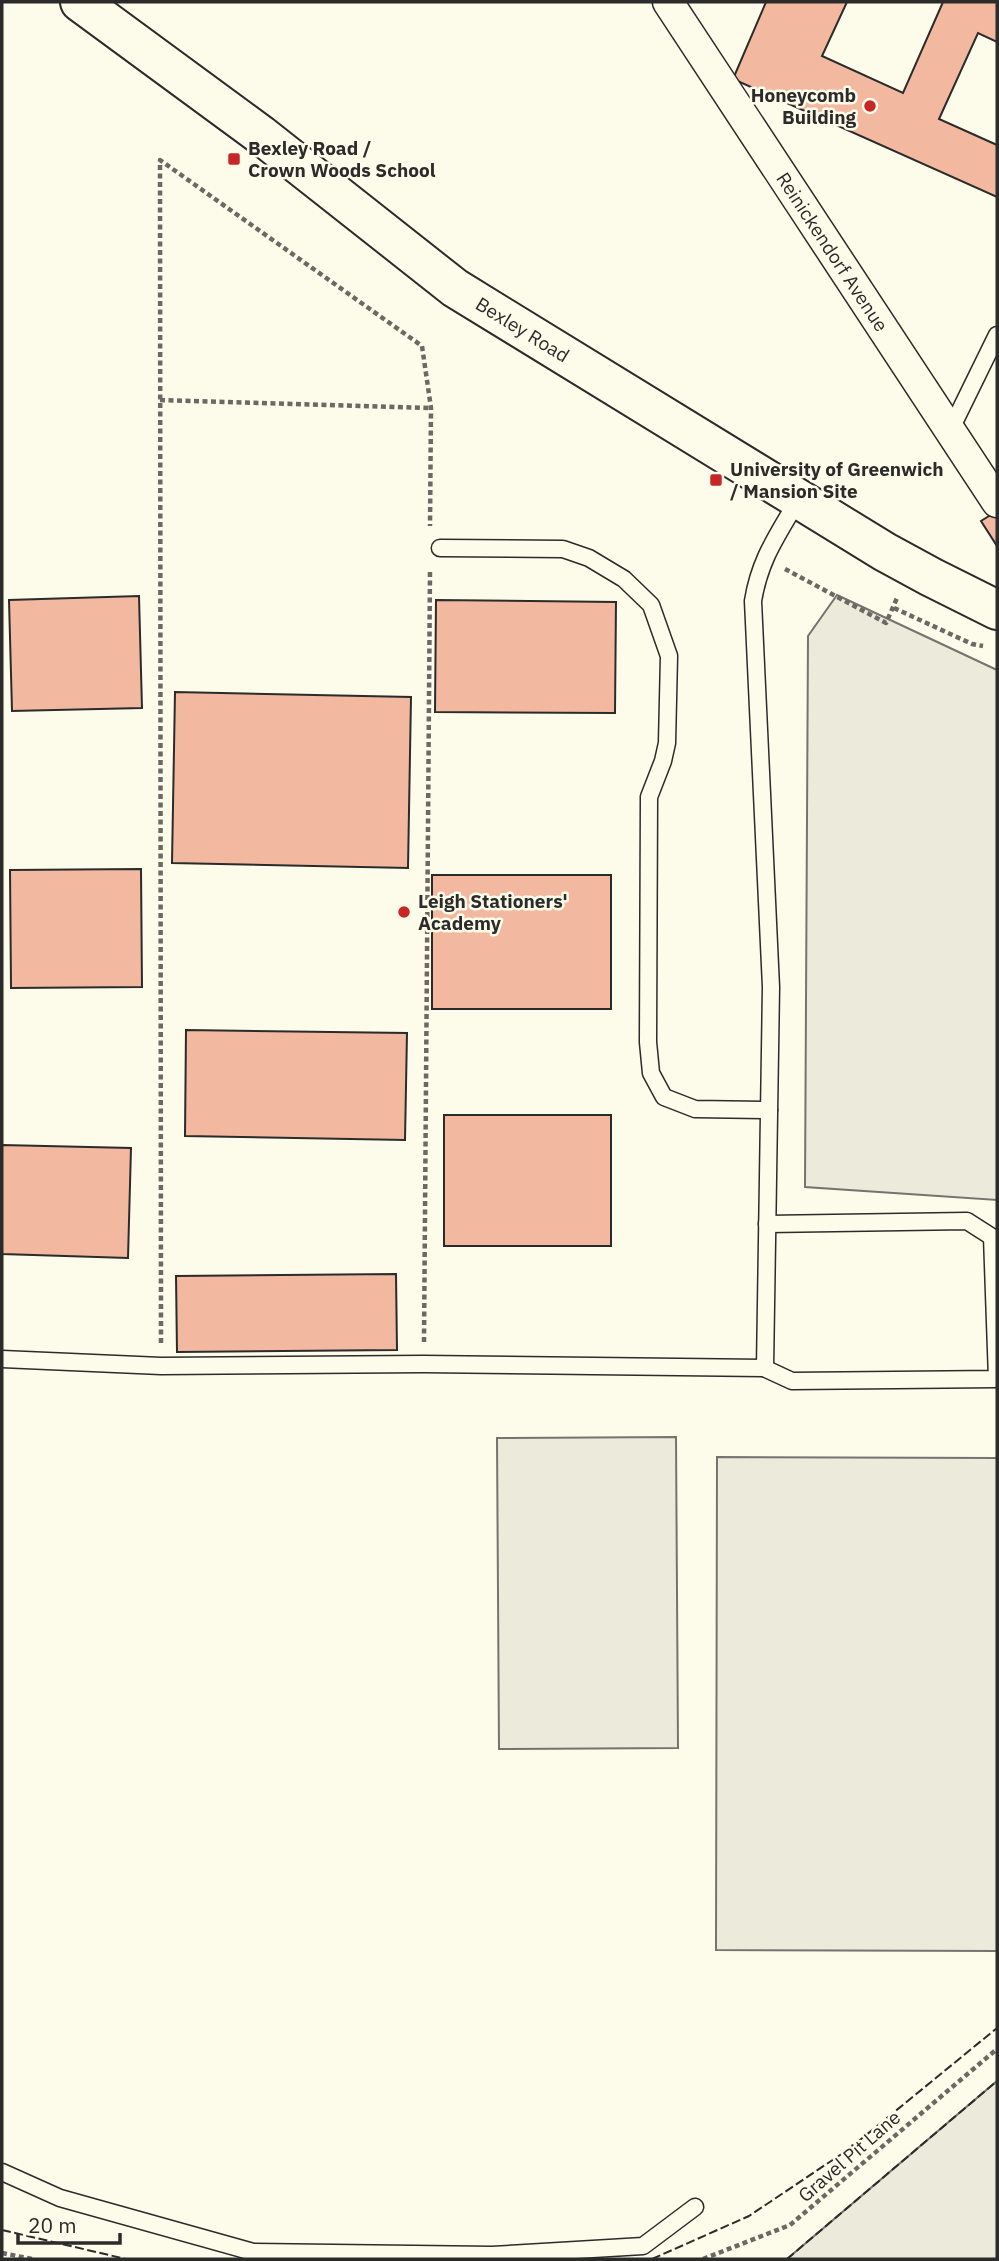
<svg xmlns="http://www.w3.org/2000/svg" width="999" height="2261" font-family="'IBM Plex Sans',sans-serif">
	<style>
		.green { fill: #ecebdb; stroke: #74746e; stroke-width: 2 }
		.building { fill: #f2b8a0; stroke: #2b2b2b; stroke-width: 2 }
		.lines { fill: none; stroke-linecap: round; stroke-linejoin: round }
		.service-casing { stroke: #2b2b2b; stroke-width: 19 }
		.minor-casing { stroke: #2b2b2b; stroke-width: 33 }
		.primary-casing { stroke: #2b2b2b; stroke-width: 42 }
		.path { stroke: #6a6964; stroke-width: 4.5; stroke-dasharray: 5 3.5; stroke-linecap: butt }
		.service { stroke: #fdfbea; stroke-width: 16 }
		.minor { stroke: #fdfbea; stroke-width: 30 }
		.primary { stroke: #fdfbea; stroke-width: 38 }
		.fence { stroke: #2b2b2b; stroke-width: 2; stroke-dasharray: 9 3.5; stroke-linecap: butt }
		.poi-dot { fill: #c62828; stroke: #fdfbea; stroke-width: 2.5 }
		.labels { text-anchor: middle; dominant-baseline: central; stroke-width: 5; stroke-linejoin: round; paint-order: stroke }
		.poi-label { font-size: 19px; font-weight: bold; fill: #2b2b2b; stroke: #fdfbea; text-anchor: start }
		.street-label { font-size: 19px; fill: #2b2b2b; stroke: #fdfbea }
	</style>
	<rect width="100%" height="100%" fill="#fdfbea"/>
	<g class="green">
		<path d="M837 595 997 670V1200L805 1187 808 636Z"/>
		<path d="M676 1437 678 1748 499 1749 497 1438Z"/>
		<path d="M717 1457 997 1458V1951L716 1950Z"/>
		<path d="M997 2081V2259H787Z"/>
	</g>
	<g class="building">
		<path d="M766 2H847L822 56 903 93 943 2H997V42L978 33 939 119 997 145V197L733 79Z"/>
		<path d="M997 511V546L981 521Z"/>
		<path d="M139 596 142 708 12 711 9 600Z"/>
		<path d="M436 600 616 602 615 713 435 712Z"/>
		<path d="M175 692 411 697 408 868 172 863Z"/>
		<path d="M141 869 142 987 11 988 10 870Z"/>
		<rect x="432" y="875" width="179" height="134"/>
		<path d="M186 1030 407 1033 405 1140 185 1136Z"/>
		<rect x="444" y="1115" width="167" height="131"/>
		<path d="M2 1145 131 1148 128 1258 2 1254Z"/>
		<path d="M396 1274 397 1350 177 1352 176 1276Z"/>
	</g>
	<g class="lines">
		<defs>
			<g id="service">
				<path d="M950 431 997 335"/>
				<path d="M440 548 563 549 589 558 624 579 651 605 669 656 667 743 663 761 649 797 648 1042 651 1073 664 1097 695 1109 769 1110"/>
				<path d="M2 1359 161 1366 423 1364 765 1368 771 987 753 601C760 558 778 535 799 498"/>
				<path d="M764 1368 792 1381 997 1379 992 1237 967 1221 767 1224"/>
				<path d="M2 2172 60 2198 253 2252 492 2255 643 2246 695 2207"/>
			</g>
			<g id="minor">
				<path id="s1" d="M668 2 997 502"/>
			</g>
			<g id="primary">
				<path id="s2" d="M80 2 261 135 455 288 885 552 931 577 997 610"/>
			</g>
		</defs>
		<use href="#service" class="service-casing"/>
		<use href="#minor" class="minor-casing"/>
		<use href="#primary" class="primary-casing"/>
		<g class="path">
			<path d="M160 400 431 408"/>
			<path d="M785 569 886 623 897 598"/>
			<path d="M894 608 972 644 983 646"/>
			<path d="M424 1342 430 570"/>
			<path d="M161 1343 160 160 422 346 431 408 430 526"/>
			<path d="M2 2253 32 2259"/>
			<path d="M703 2259 790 2225 997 2049"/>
		</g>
		<use href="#service" class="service"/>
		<use href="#minor" class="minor"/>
		<use href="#primary" class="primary"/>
		<g class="fence">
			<path d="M2 2230 126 2259"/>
			<path d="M652 2259 749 2216 849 2149 997 2028"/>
			<path d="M787 2259 997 2081"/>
		</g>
	</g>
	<g class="poi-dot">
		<circle cx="870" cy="106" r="7"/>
		<rect x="227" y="152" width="14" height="14" rx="3.5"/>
		<rect x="709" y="473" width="14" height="14" rx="3.5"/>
		<circle cx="404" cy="912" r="7"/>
	</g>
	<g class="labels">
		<g class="poi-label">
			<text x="856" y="95" text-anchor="end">Honeycomb<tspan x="856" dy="22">Building</tspan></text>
			<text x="248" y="148">Bexley Road /<tspan x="248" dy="22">Crown Woods School</tspan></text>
			<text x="730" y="469">University of Greenwich<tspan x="730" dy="22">/ Mansion Site</tspan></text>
			<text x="418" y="901">Leigh Stationers'<tspan x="418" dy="22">Academy</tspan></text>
		</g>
		<g class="street-label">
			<text stroke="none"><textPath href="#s1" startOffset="299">Reinickendorf Avenue</textPath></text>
			<text stroke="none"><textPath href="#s2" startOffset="551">Bexley Road</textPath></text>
			<text transform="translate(849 2156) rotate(-41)">Gravel Pit Lane</text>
		</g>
	</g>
	<rect width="999" height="2261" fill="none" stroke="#2b2b2b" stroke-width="7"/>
	<path d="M18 2233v10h102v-10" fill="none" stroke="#2b2b2b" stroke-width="3.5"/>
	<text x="28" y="2233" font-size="21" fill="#2b2b2b" stroke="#fdfbea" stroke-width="5" paint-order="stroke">20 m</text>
</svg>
